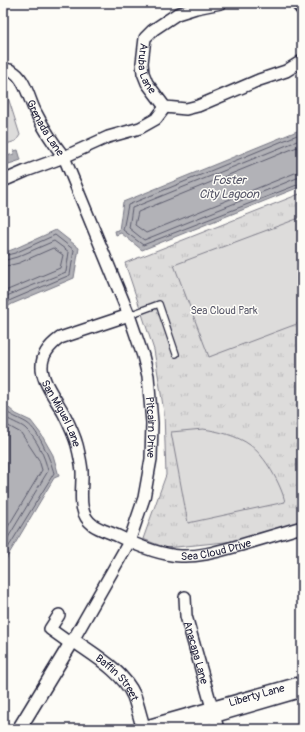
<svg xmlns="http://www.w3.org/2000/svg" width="305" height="732" font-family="Pangolin,sans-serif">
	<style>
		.park { fill: url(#park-tufts); stroke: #807f8b }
		.garden { fill: #dddcdb; stroke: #807f8b }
		.water { fill: #b2b2b7; stroke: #787885 }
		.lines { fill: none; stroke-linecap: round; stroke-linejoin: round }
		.shore { stroke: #5c5c6d; stroke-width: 1 }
		.service-casing { stroke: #22223b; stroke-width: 8 }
		.minor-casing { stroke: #22223b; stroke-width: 14 }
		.tertiary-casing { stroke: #22223b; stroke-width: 16 }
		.service { stroke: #fdfcf7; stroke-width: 5.5 }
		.minor { stroke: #fdfcf7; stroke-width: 11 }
		.tertiary { stroke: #fdfcf7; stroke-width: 13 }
		.labels { text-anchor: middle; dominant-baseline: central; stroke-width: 3; stroke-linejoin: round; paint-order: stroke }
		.street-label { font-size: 11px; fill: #22223b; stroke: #fdfcf7 }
		.park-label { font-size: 11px; fill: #5a5a6b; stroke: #fdfcf7 }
		.water-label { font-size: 12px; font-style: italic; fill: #545466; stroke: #fdfcf7 }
	</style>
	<defs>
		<pattern id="park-tufts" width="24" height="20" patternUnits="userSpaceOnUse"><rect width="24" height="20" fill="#dddcdb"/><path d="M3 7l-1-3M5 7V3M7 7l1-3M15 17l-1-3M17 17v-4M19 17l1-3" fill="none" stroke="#bdbcbd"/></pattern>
	</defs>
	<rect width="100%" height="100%" fill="#fdfcf7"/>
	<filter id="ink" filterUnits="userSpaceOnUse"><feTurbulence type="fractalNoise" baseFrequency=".025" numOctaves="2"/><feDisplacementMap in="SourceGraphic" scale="8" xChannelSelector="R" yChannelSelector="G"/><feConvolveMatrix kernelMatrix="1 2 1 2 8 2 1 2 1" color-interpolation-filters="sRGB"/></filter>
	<g filter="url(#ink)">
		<path class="park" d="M302 193V522L235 541 166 548 143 539 166 475 164 412 154 350 125 263Z"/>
		<g class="garden">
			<path d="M3 90 6 91 20 135 16 141 3 145Z"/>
			<path d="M302 217V322L209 357 174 265Z"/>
			<path d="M203 429C218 431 238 436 250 445 265 456 281 484 285 502L188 523 171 432Z"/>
		</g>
		<g class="water">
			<path d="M302 129V186L142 250 121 233 116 235 115 231 119 230 123 202Z"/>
			<path d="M18 150 21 160 9 164 4 163 3 157 14 154V151Z"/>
			<path d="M56 230 79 248 74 278 12 304 3 310V253L14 249Z"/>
			<path d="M3 403 16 414 31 421 41 434 53 455 59 476 54 478 3 564Z"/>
		</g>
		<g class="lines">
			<g class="shore">
				<path d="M302 133 128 205 123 230 143 245 302 183"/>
				<path d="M302 139 132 208 129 228 144 240 297 178H302"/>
				<path d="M302 145 138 212 135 225 146 233 295 173 302 172"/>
				<path d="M3 256 15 253 55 235 74 250 70 275 11 300 3 305"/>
				<path d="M3 261 17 257 54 241 69 252 66 272 9 295 3 299"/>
				<path d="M3 267 19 263 53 248 63 255 60 268 3 292"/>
				<path d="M3 409C10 416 19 418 27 423 39 431 50 459 54 473L3 556"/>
				<path d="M3 416C10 421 20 424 25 428 37 439 45 457 48 471L3 546"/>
				<path d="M3 423 21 433 39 460 42 470 3 535"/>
			</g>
			<defs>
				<path id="service" d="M129 315 159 304 176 354"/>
				<g id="minor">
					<path id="s1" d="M221 3 196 8 177 14 153 30 145 38 142 63 143 73 147 83 165 107 186 109 198 106 259 80 286 71 302 61"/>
					<path d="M296 3 302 10"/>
					<path id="s2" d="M3 69C7 69 12 70 15 73 26 81 30 102 36 113 44 129 53 143 64 157L129 315 143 356 148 376 152 423 151 459 144 498 129 542 73 640"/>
					<path d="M3 181 26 171 64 157 108 137 140 128 156 119 165 107"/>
					<path id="s3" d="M129 315 60 338C25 363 49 387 64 414 69 424 74 434 77 445 79 453 81 462 82 471 83 489 76 513 93 525 100 530 110 532 118 536 138 546 159 555 181 556 201 557 222 550 241 545 261 539 282 533 302 527"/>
					<path id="s4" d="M185 597 186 616 218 729"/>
					<path d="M59 615 50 629 71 644"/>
					<path id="s5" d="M143 727 302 682"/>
					<path d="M172 729 302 691"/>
				</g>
				<g id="tertiary">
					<path id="s6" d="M19 729 73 640C94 655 123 671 134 696 138 707 140 718 144 729"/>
				</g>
			</defs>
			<use href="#service" class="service-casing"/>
			<use href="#minor" class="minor-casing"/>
			<use href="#tertiary" class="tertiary-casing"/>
			<use href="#service" class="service"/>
			<use href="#minor" class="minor"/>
			<use href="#tertiary" class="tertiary"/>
		</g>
	</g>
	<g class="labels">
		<g class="street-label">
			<text stroke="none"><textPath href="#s1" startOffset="117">Aruba Lane</textPath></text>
			<text stroke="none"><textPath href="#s2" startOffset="76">Grenada Lane</textPath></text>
			<text stroke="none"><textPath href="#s3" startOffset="159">San Miguel Lane</textPath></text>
			<text stroke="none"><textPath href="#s2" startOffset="397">Pitcairn Drive</textPath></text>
			<text stroke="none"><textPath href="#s3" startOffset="408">Sea Cloud Drive</textPath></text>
			<text stroke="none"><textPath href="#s4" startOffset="57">Anacapa Lane</textPath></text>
			<text stroke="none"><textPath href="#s6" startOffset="163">Baffin Street</textPath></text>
			<text stroke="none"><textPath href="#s5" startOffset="118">Liberty Lane</textPath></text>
		</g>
		<g class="park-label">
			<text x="224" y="310">Sea Cloud Park</text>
		</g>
		<g class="water-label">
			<text x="229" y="180">Foster<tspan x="229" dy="14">City Lagoon</tspan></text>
		</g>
	</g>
	<rect width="305" height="732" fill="none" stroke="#fdfcf7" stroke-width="16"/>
	<rect x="8" y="8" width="289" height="716" fill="none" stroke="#22223b" stroke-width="1.5" filter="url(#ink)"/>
</svg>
